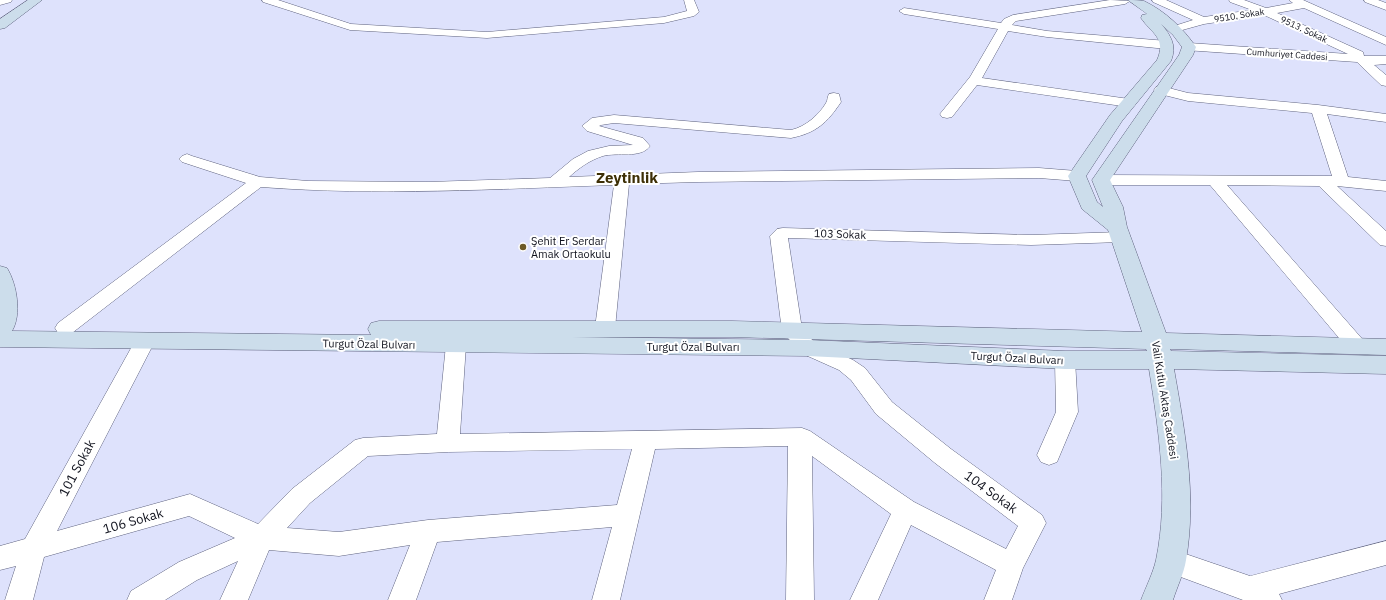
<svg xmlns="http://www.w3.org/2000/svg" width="1386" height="600" font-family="'IBM Plex Sans',sans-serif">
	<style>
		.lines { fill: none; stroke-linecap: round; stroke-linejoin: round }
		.street-casing { stroke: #5f637f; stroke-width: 1 }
		.secondary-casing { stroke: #5f637f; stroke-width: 1 }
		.street { fill: #fff; fill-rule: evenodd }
		.secondary { fill: #ccddeb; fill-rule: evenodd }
		.poi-dot { fill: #6d5a28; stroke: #fff; stroke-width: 1.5 }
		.labels { text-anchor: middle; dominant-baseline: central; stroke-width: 4; stroke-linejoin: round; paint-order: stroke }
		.far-street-label { font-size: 9px; fill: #10121d; stroke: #fff }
		.street-label { font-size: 11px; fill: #10121d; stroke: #fff }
		.poi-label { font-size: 11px; fill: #10121d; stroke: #fff; text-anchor: start }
		.near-street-label { font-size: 13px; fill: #10121d; stroke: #fff }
		.district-label { font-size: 15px; font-weight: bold; fill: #3d2f05; stroke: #fff }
	</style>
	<rect width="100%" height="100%" fill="#dee2fc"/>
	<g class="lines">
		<defs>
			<g id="street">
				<path d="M0 0H12L11 2 0 5Z"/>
				<path d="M262 0H278L351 24 487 32 664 17 687 11 684 0H694L699 12 694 16 664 23 487 38 350 30 263 2Z"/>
				<path d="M1110 0 1130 1 1125 4 1016 21 1012 25 1047 31 1167 41 1171 42 1173 45 1171 48 1167 49 1047 37 1008 31 982 78 1129 99 1134 100 1136 103 1134 106 1129 107 977 85 952 117 947 118 942 117 940 114 970 77 998 29 904 14 899 11 904 8 1001 23 1004 19 1013 15Z"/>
				<path d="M1152 0H1166L1204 17 1252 10 1230 2 1229 0H1244L1266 8 1293 3 1289 0H1303L1386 37V45L1304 8 1277 13 1363 52 1364 56H1386V64L1374 65 1386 75V86L1381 85 1357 62 1185 50 1183 47 1185 44 1189 43 1348 54 1264 15 1204 24 1175 32 1171 31 1169 29 1171 27 1193 20 1153 2Z"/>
				<path d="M1364 0H1378L1386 3V10L1365 2Z"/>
				<path d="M1161 86 1188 93 1318 105 1386 114V122L1327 114 1348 177 1386 181V191L1337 186 1386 231V246L1380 245 1319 186 1227 185 1364 341 1367 346 1364 351 1357 353 1350 351 1210 185H1101L1095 183 1093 180 1095 177 1101 175 1332 176 1312 113 1188 101 1156 93 1154 90 1156 87Z"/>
				<path d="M834 93 839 94 841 102C827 123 816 133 791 138L614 123 601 125 599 126 643 138 650 146C641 159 617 152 603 156 590 160 579 168 569 177L698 172 1039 168 1077 171 1083 173 1085 176 1083 179 1077 181 1039 178 698 182 629 184 615 328 612 333 605 335 598 333 595 328 614 185C496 189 379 196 261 187L72 333 65 335 58 333 55 328 58 323 246 183 182 162 179 159 182 156 187 154 192 156 260 177 308 181 429 182 550 178 573 159 588 151 609 146 633 145 587 131 582 126 592 118 614 115 791 130C805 127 819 115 826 103 828 100 827 97 829 94Z"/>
				<path d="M783 228 1031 235 1121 232 1127 233 1130 237 1127 241 1121 242 1031 245 788 238 802 329 815 343 853 360 865 368 892 402 951 449 1042 515 1046 523 1023 568 1012 600H984L996 570 911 525 878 600H850L891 514 812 456 814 600H786L788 446 655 449 620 600H592L612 527 437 542 416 600H388L410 545 339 556 269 550 248 600H220L238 561 197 580 165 600H127L131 591 179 562 235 538 189 516 44 557 33 600H5L16 566 0 570V546L25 539 135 341 138 336 145 334 152 336 155 341 57 531 190 494 258 524 292 489 355 440 363 438 437 434 446 345 440 329 443 324 450 322 457 324 466 345 460 434 802 428 810 431 914 502 1006 549 1018 526 935 463 876 414 851 380 839 370 801 353 782 331 770 236 777 229ZM632 449 617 505 428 520 339 532 287 528 310 503 368 456 448 452Z"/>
				<path d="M1065 352 1072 355 1075 360 1078 412 1057 462 1049 465 1041 462 1037 455 1056 412 1055 360 1058 355Z"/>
				<path d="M1386 541V565L1279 594 1282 600H1243L1162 570 1158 561 1162 552 1171 549 1250 576Z"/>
			</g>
			<g id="secondary">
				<path d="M28 0H42L5 28 0 29V19Z"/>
				<path d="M1128 0C1133 0 1139 0 1144 1 1165 11 1183 28 1196 47L1193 55 1110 180 1123 207 1127 227 1166 333 1386 339V355L1170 349 1171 351 1386 356V374L1174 369C1185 432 1197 496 1186 560 1184 573 1177 587 1173 600H1141C1146 587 1153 573 1156 560 1169 497 1159 432 1149 369H1065L808 356 0 347V266L7 268C17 284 22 315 12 331L371 335 368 329 371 323 379 321H732L1142 332 1108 230 1082 209 1068 176 1110 115 1157 60C1167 38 1151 33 1141 18L1142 15 1147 14ZM1161 24 1173 35 1182 47 1179 55 1092 180 1103 207 1097 202 1086 176 1122 121 1171 61C1177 46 1171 35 1161 24ZM572 337H732L1146 349 1147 351H1065L808 340Z"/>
			</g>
		</defs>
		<use href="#street" class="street-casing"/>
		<use href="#secondary" class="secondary-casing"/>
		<use href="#street" class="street"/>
		<use href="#secondary" class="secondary"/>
	</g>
	<circle class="poi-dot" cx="523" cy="247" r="4"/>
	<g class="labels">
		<g class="far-street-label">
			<text transform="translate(1239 15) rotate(-9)">9510. Sokak</text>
			<text transform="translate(1304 29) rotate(25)">9513. Sokak</text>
			<text transform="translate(1287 54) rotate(4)">Cumhuriyet Caddesi</text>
		</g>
		<g class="street-label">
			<text transform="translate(840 234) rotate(2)">103 Sokak</text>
			<text transform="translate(369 344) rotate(1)">Turgut Özal Bulvarı</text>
			<text x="693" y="347">Turgut Özal Bulvarı</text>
			<text transform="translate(1017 358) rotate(3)">Turgut Özal Bulvarı</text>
			<text transform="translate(1165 400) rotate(81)">Vali Kutlu Aktaş Caddesi</text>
		</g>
		<g class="poi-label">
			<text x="531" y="241">Şehit Er Serdar<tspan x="531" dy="13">Amak Ortaokulu</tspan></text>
		</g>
		<g class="near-street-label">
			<text transform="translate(77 468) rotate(-62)">101 Sokak</text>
			<text transform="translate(991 492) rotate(36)">104 Sokak</text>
			<text transform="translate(133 521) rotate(-16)">106 Sokak</text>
		</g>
		<g class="district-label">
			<text x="627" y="177">Zeytinlik</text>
		</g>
	</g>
</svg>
